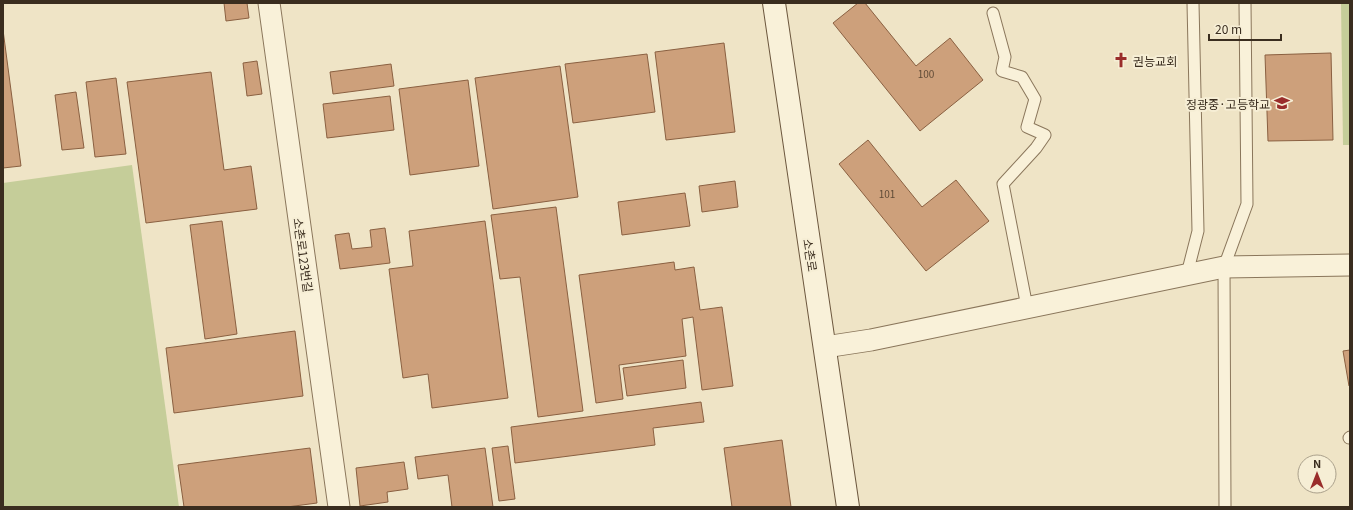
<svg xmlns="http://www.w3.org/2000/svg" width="1353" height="510" font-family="Georgia,'Noto Sans KR',serif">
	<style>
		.green { fill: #c5cd99 }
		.building { fill: #cda07b; stroke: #8a6041 }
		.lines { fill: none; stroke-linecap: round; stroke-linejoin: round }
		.lane-casing { stroke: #8a765b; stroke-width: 13 }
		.street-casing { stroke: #8a765b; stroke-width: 23 }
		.secondary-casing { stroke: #6c573e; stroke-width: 24 }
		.lane { stroke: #f9f1d9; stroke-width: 11 }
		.street { stroke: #f9f1d9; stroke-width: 21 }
		.secondary { stroke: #f9f1d9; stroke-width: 22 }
		.labels { text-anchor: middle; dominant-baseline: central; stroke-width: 4; stroke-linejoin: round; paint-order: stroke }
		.number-label { font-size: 10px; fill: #5f4a36 }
		.poi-label { font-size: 12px; fill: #3a2d1f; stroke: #f6eed5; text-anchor: start }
		.street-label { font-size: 12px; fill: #3a2d1f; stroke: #f6eed5 }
	</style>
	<rect width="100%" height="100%" fill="#efe4c6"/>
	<g class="green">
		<path d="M1341 3H1350V145H1343Z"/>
		<path d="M132 165 179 507H3V183Z"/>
	</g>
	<g class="building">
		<path d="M224 3H247L249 18 226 21Z"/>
		<path d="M858 3H865L916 66 950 38 983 80 920 131 833 23Z"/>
		<path d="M3 30 21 166 3 168Z"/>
		<path d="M724 43 735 132 666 140 655 52Z"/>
		<path d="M1331 53 1333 140 1268 141 1265 55Z"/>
		<path d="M647 54 655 112 573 123 565 64Z"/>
		<path d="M257 61 262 94 247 96 243 63Z"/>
		<path d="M391 64 394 86 333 94 330 72Z"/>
		<path d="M560 66 578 197 493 209 475 78Z"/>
		<path d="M211 72 224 170 251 166 257 209 146 223 127 82Z"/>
		<path d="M116 78 126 154 95 157 86 82Z"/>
		<path d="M468 80 479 166 410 175 399 89Z"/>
		<path d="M76 92 84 148 62 150 55 95Z"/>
		<path d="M390 96 394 130 327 138 323 104Z"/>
		<path d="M868 140 922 207 956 180 989 221 926 271 839 164Z"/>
		<path d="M735 181 738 207 702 212 699 186Z"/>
		<path d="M685 193 690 226 622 235 618 202Z"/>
		<path d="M556 207 583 411 538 417 520 277 500 279 491 215Z"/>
		<path d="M222 221 237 334 205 339 190 225Z"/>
		<path d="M485 221 508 398 432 408 428 374 403 378 389 269 413 266 409 231Z"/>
		<path d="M385 228 390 263 340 269 335 235 349 233 352 249 372 247 370 230Z"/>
		<path d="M674 262 675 270 694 267 700 310 722 307 733 386 702 390 693 317 682 319 686 356 619 365 623 399 596 403 579 275Z"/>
		<path d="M295 331 303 396 174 413 166 348Z"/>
		<path d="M1350 350V385L1349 386 1343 351Z"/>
		<path d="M683 360 686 388 627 396 623 368Z"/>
		<path d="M701 402 704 422 653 428 655 445 515 463 511 427Z"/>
		<path d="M782 440 791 507H732L724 448Z"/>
		<path d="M508 446 515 499 499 501 492 448Z"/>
		<path d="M310 448 317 503 287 507H184L178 465Z"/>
		<path d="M485 448 493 507H452L448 475 418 479 415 457Z"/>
		<path d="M404 462 408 489 387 492 388 502 360 506 356 468Z"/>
	</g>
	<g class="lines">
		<defs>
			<g id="lane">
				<path d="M993 13 1005 57 1002 71 1022 77 1035 99 1027 127 1045 135 1036 148 1003 184 1027 307"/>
				<path d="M1187 274 1198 231 1193 3"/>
				<path d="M1349 438 1350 437"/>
				<path d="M1225 507 1224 267 1247 204 1245 3"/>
			</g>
			<g id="street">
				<path d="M269 3 339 507"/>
				<path d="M825 347 871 340 1224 267 1350 265"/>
			</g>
			<path id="secondary" d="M774 3 848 507"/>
		</defs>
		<use href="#lane" class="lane-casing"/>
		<use href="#street" class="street-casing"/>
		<use href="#secondary" class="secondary-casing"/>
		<use href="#lane" class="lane"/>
		<use href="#street" class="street"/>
		<use href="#secondary" class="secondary"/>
	</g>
	<defs>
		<symbol id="church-bare" viewBox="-9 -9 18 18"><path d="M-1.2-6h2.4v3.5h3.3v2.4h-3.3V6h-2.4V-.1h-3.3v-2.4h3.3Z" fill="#9a2d2b" stroke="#f6eed5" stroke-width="2.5" paint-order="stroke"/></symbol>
		<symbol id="school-bare" viewBox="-9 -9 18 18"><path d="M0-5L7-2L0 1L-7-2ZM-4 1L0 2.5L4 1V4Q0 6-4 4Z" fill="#9a2d2b" stroke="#f6eed5" stroke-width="2.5" paint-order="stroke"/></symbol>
	</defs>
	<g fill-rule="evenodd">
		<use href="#church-bare" x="1110" y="49" width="22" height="22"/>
		<use href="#school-bare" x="1271" y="92" width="22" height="22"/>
	</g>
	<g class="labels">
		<g class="number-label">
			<text x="926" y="73">100</text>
			<text x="887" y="193">101</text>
		</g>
		<g class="poi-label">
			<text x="1133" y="60">권능교회</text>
			<text x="1270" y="103" text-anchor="end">정광중·고등학교</text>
		</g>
		<g class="street-label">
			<text transform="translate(304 255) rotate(82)">소촌로123번길</text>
			<text transform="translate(811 255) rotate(81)">소촌로</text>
		</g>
	</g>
	<rect width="1353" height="510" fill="none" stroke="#3a2d1f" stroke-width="8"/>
	<g transform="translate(1317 474)"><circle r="19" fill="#f6eed5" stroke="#aba18c"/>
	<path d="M0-3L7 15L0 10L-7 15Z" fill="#9a2d2b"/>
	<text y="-6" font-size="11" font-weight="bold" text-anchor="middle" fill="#3a2d1f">N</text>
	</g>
	<path d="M1209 34v6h72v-6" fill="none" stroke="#3a2d1f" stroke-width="2"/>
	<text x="1215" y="34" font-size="12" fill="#3a2d1f" stroke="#f6eed5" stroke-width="3" paint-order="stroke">20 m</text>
</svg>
